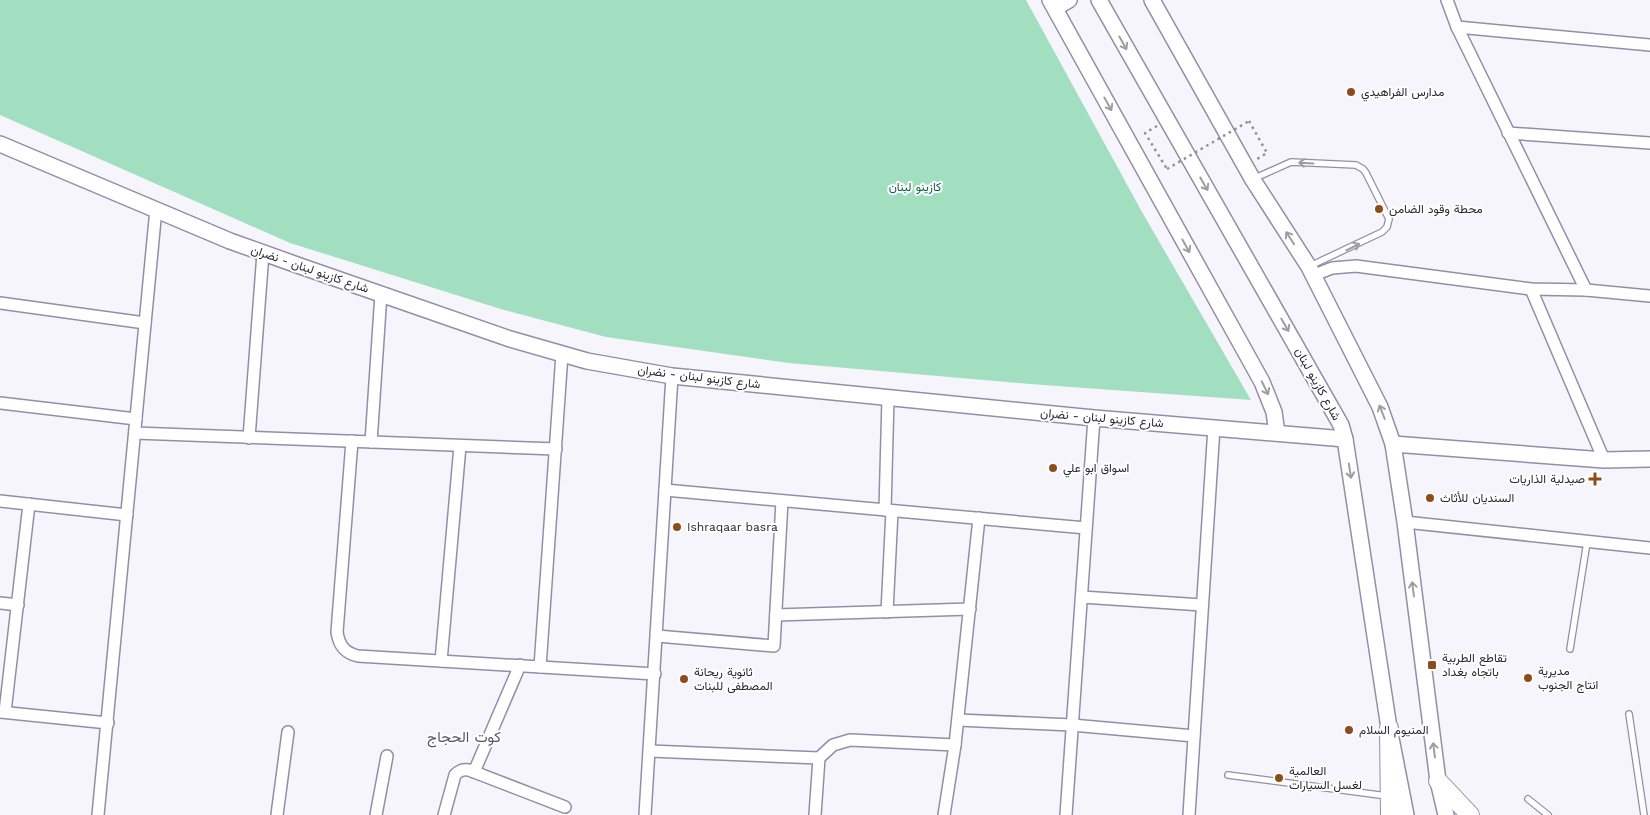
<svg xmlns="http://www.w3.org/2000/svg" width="1650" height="815" font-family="'Work Sans',Vazirmatn,sans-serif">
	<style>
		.green { fill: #a2dfc0 }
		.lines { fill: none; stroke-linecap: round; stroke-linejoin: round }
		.lane-casing { stroke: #928eaa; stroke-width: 8 }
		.street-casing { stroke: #928eaa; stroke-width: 14 }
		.secondary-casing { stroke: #928eaa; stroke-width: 18 }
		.primary-casing { stroke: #928eaa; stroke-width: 20 }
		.path { stroke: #919098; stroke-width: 2.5; stroke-dasharray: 2.5 4; stroke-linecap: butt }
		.lane { stroke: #fff; stroke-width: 5.5 }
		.street { stroke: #fff; stroke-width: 11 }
		.secondary { stroke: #fff; stroke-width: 15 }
		.primary { stroke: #fff; stroke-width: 18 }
		.path-bridge { stroke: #919098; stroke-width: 2.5; stroke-dasharray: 2.5 4; stroke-linecap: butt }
		.oneway { stroke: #9e9da2 }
		.poi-dot { fill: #8e4d18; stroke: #fff; stroke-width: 2 }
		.labels { text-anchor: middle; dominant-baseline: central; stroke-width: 4; stroke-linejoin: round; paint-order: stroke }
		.poi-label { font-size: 12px; fill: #272631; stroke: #fff; text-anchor: start }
		.park-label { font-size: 12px; fill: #116043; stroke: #fff }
		.street-label { font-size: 12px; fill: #272631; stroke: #fff }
		.quarter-label { font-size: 15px; fill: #57536c; stroke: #fff }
	</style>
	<rect width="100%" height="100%" fill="#f6f5fb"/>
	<path class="green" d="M0 0H1026L1142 212 1251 400 1030 384 789 363 606 337 504 310 290 243 0 115Z"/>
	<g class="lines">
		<defs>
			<g id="lane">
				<path d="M1253 179 1291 162 1356 165 1363 169 1366 173 1389 219 1387 227 1382 232 1310 266"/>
				<path d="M1570 649 1587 542"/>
				<path d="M1629 714 1644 815"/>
				<path d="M1228 775 1387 796"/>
				<path d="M1528 799 1548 815"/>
			</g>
			<g id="street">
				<path d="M1447 0 1457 27 1586 290"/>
				<path d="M1457 27 1650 45"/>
				<path d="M1508 133 1650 143"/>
				<path d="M1312 276 1332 268 1356 266 1531 289 1586 290 1650 296"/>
				<path d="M1531 289 1604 460"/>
				<path d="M0 303 145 323"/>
				<path d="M0 403 136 419"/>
				<path d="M135 433 556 449"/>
				<path d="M249 438 263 253"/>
				<path d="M352 441 337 632C339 646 345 653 358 656L655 674"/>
				<path d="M371 442 381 294"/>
				<path d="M665 490 1086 528"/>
				<path d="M0 501 127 515"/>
				<path d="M885 510 888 398"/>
				<path d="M1405 522 1650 548"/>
				<path d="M1082 597 1202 605"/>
				<path d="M0 603 18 605"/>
				<path d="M887 612 892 511"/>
				<path d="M776 615 970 609"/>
				<path d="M657 636 774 646 782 501"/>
				<path d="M441 661 460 446"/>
				<path d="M540 667 562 354"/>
				<path d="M0 712 108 723"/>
				<path d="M5 712 29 504"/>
				<path d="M958 720 1072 725 1194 736"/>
				<path d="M650 751 819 758"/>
				<path d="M474 772 520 665"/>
				<path d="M98 815 156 209"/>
				<path d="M277 815 288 732"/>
				<path d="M376 815 387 756"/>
				<path d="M444 815 455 775C459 771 462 769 469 770L565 807"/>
				<path d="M645 815 672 376"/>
				<path d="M815 815 819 758 833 745 850 740 955 745"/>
				<path d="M944 815 955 745 979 518"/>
				<path d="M1066 815 1094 418"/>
				<path d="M1189 815 1214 427"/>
			</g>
			<g id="secondary">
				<path d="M1050 0 1262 382 1274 412 1277 433"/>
				<path d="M1099 0 1341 425 1345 439 1389 728 1406 815"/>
				<path d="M1152 0 1253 180 1309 267 1380 407 1393 444 1405 522 1438 781 1446 815"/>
				<path d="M1055 8 1069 0"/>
				<path d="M0 144 230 241 300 266 510 339 587 361 672 376 1094 418 1345 439"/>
				<path d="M1393 444 1604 460 1650 459"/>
			</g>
			<g id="primary">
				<path d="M1389 728 1390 815"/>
				<path d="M1438 781 1470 815"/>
			</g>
		</defs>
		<use href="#lane" class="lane-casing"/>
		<use href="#street" class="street-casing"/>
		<use href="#secondary" class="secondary-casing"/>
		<use href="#primary" class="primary-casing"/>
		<g class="path">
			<path d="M1249 121 1267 153 1257 159"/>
			<path d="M1157 126 1145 133 1167 169"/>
		</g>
		<use href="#lane" class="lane"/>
		<use href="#street" class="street"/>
		<use href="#secondary" class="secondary"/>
		<use href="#primary" class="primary"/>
		<path class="path-bridge" d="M1167 169 1249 121"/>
	</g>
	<defs><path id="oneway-shaft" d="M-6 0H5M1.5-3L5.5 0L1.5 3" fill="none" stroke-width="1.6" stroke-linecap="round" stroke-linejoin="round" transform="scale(1.25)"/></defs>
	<g class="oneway">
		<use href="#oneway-shaft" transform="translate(1123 43) rotate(61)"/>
		<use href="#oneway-shaft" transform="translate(1108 104) rotate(61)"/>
		<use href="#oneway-shaft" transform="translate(1306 163) rotate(-177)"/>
		<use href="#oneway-shaft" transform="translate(1204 184) rotate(60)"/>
		<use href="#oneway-shaft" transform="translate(1290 238) rotate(-123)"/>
		<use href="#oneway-shaft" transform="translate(1186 246) rotate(61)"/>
		<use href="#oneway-shaft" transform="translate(1353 247) rotate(-26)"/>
		<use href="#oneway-shaft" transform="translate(1285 325) rotate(60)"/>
		<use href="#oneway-shaft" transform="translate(1265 388) rotate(64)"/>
		<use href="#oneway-shaft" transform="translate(1382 412) rotate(-111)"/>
		<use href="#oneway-shaft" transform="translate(1350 471) rotate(81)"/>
		<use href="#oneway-shaft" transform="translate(1413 589) rotate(-97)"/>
		<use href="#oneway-shaft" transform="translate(1434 750) rotate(-97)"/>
	</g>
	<g class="poi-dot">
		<circle cx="1351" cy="92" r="5"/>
		<circle cx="1379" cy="209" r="5"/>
		<circle cx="1053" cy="468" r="5"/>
		<path d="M1592.5 471.5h5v5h5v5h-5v5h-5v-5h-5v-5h5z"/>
		<circle cx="1430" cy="498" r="5"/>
		<circle cx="677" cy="527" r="5"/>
		<rect x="1427" y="660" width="10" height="10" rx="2.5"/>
		<circle cx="1528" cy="678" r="5"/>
		<circle cx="684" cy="679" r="5"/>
		<circle cx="1349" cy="730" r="5"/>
		<circle cx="1279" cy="778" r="5"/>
	</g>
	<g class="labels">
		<g class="poi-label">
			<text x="1361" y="92">مدارس الفراهيدي</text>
			<text x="1389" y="209">محطة وقود الضامن</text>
			<text x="1063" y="468">اسواق ابو علي</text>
			<text x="1585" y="479" text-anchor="end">صيدلية الذاريات</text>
			<text x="1440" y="498">السنديان للأثاث</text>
			<text x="687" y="527">Ishraqaar basra</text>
			<text x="1442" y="658">تقاطع الطربية<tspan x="1442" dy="14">باتجاه بغداد</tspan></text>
			<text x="1538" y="671">مديرية<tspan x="1538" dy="14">انتاج الجنوب</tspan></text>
			<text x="694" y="672">ثانوية ريحانة<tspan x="694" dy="14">المصطفى للبنات</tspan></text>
			<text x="1359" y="730">المنيوم السلام</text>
			<text x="1289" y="771">العالمية<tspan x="1289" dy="14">لغسل السيارات</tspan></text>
		</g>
		<g class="park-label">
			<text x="915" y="187">كازينو لبنان</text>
		</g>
		<g class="street-label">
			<text transform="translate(310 269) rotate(19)">شارع كازينو لبنان - نضران</text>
			<text transform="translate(699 377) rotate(7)">شارع كازينو لبنان - نضران</text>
			<text transform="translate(1318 384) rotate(61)">شارع كازينو لبنان</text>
			<text transform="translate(1102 418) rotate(5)">شارع كازينو لبنان - نضران</text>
		</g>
		<g class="quarter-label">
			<text x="464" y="737">كوت الحجاج</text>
		</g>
	</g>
</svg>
